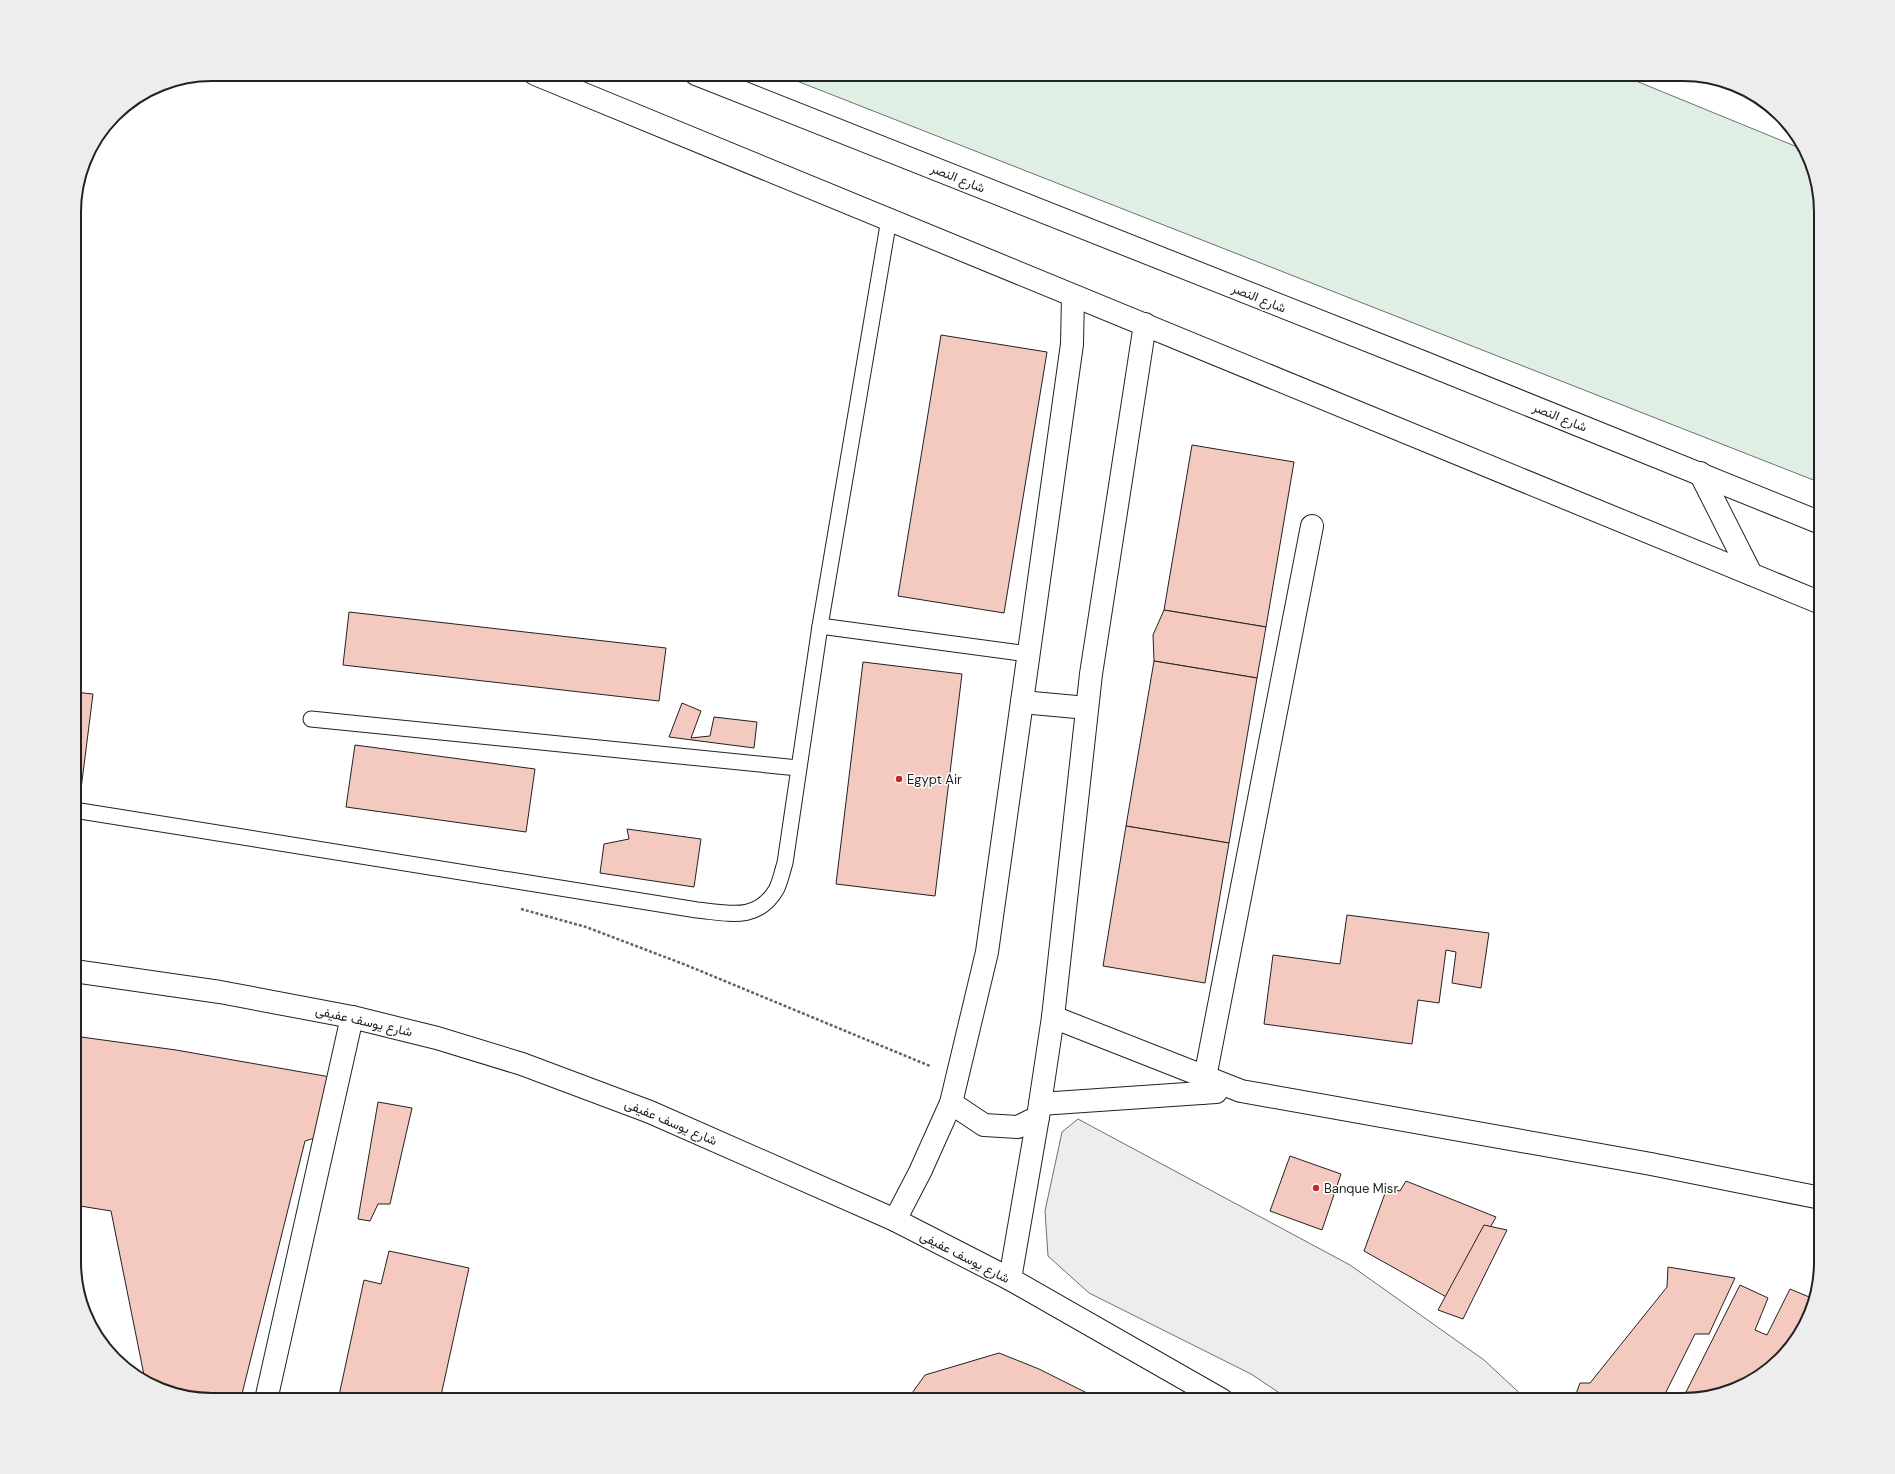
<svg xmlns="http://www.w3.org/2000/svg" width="1895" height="1474" font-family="'DM Sans',Vazirmatn,sans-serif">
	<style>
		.green { fill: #e0efe3; stroke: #6f6f6f }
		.parking { fill: #ededed; stroke: #6f6f6f }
		.building { fill: #f3c9c0; stroke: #222 }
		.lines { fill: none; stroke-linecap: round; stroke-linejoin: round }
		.service-casing { stroke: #222; stroke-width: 17 }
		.minor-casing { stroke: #222; stroke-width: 24 }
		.tertiary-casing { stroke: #222; stroke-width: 24 }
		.primary-casing { stroke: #222; stroke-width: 24 }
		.path { stroke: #646464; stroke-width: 2.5; stroke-dasharray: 3 2; stroke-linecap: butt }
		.service { stroke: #fff; stroke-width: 15 }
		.minor { stroke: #fff; stroke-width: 22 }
		.tertiary { stroke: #fff; stroke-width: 22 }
		.primary { stroke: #fff; stroke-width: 22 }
		.poi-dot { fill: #c62828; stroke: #fff; stroke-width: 1.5 }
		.labels { text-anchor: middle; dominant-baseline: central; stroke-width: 3; stroke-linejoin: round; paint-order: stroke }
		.street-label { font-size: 13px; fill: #222; stroke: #fff }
		.poi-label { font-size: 13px; fill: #222; stroke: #fff; text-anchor: start }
		.rim { fill: none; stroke: #222; stroke-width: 2 }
	</style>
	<rect width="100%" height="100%" fill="#fff"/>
	<path class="green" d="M779 74H1619L1807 151 1821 212V483Z"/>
	<path class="parking" d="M1078 1119 1350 1265 1484 1360 1527 1400H1290L1251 1374 1089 1293 1048 1256 1045 1211 1062 1132Z"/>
	<g class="building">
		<path d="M941 335 1047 352 1004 613 898 596Z"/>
		<path d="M1192 445 1294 462 1266 627 1164 610Z"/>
		<path d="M1164 610 1266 627 1257 678 1154 661 1153 635Z"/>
		<path d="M349 612 666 648 659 701 343 665Z"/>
		<path d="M1154 661 1257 678 1229 843 1126 826Z"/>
		<path d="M863 662 962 674 935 896 836 884Z"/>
		<path d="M74 692 93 694 80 797 74 795Z"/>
		<path d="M682 703 701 711 691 738 710 736 714 717 757 722 754 748 669 737Z"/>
		<path d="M355 745 535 769 526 832 346 807Z"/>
		<path d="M1126 826 1229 843 1205 983 1103 966Z"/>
		<path d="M627 829 701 839 694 887 600 873 604 844 629 839Z"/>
		<path d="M1347 915 1489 933 1481 988 1452 983 1456 952 1446 950 1439 1003 1418 1000 1412 1044 1264 1024 1273 955 1340 964Z"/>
		<path d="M74 1036 176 1050 336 1078 321 1136 305 1141 242 1394 212 1400 168 1393 145 1380 111 1211 74 1205Z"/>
		<path d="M378 1102 412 1108 390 1204H378L370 1221 358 1219Z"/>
		<path d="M1290 1156 1341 1174 1322 1230 1270 1211Z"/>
		<path d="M1406 1181 1496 1217 1450 1299 1364 1251 1387 1188 1400 1191Z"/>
		<path d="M1484 1225 1507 1230 1463 1319 1438 1310Z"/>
		<path d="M389 1251 469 1268 440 1400H338L364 1280 381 1284Z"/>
		<path d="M1668 1267 1735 1278 1709 1334H1695L1662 1400H1592L1576 1394 1580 1383H1590L1667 1287Z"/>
		<path d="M1740 1285 1768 1298 1755 1330 1767 1335 1790 1289 1814 1299 1790 1348 1744 1386 1682 1400Z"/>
		<path d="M999 1353 1039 1369 1101 1400H907L925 1375Z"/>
	</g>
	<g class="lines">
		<defs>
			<g id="service">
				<path d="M820 626 1028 654"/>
				<path d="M311 719 798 768"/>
				<path d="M74 810 697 910C728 913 757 922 776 890 780 883 782 872 785 863L820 626 889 219"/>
			</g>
			<g id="minor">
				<path d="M1022 702 1087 708"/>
				<path d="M1053 1017 1241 1091 1651 1164 1821 1198"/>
				<path d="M1202 1093 1312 526"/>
				<path d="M951 1103 984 1125 1018 1127 1038 1117"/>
				<path d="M1040 1104 1216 1092"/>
				<path d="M895 1220 920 1172 951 1103 987 952 1072 344 1073 296"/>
				<path d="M1010 1279 1038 1117 1053 1017 1091 674 1145 324"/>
				<path d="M266 1400 352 1017"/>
			</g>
			<g id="tertiary">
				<path d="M535 74 1821 603"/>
				<path d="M74 971 220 992 352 1017 437 1038 522 1064 650 1112 895 1220 1010 1279 1222 1400"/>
			</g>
			<g id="primary">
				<path d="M696 74 1425 363 1821 523"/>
				<path d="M1700 473 1751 574"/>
			</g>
		</defs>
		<use href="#service" class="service-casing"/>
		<use href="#minor" class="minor-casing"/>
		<use href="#tertiary" class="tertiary-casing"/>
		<use href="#primary" class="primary-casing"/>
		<path class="path" d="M521 909 586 927 686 965 930 1066"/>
		<use href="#service" class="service"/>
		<use href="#minor" class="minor"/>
		<use href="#tertiary" class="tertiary"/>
		<use href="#primary" class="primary"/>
	</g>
	<g class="poi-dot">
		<circle cx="899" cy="779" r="4"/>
		<circle cx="1316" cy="1188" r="4"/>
	</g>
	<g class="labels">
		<g class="street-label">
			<text transform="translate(958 178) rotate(22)">شارع النصر</text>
			<text transform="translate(1259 298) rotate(22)">شارع النصر</text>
			<text transform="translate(1560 417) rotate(22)">شارع النصر</text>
			<text transform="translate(364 1021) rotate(13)">شارع يوسف عفيفى</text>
			<text transform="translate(671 1122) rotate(23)">شارع يوسف عفيفى</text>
			<text transform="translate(965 1257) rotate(27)">شارع يوسف عفيفى</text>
		</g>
		<g class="poi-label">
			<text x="907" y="779">Egypt Air</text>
			<text x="1324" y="1188">Banque Misr</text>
		</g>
	</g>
	<path d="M0 0H1895V1474H0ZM212 81H1683A131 131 0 0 1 1814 212V1262A131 131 0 0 1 1683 1393H212A131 131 0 0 1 81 1262V212A131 131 0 0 1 212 81Z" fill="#ededed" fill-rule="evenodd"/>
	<path class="rim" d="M212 81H1683A131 131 0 0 1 1814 212V1262A131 131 0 0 1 1683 1393H212A131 131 0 0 1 81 1262V212A131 131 0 0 1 212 81Z"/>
</svg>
